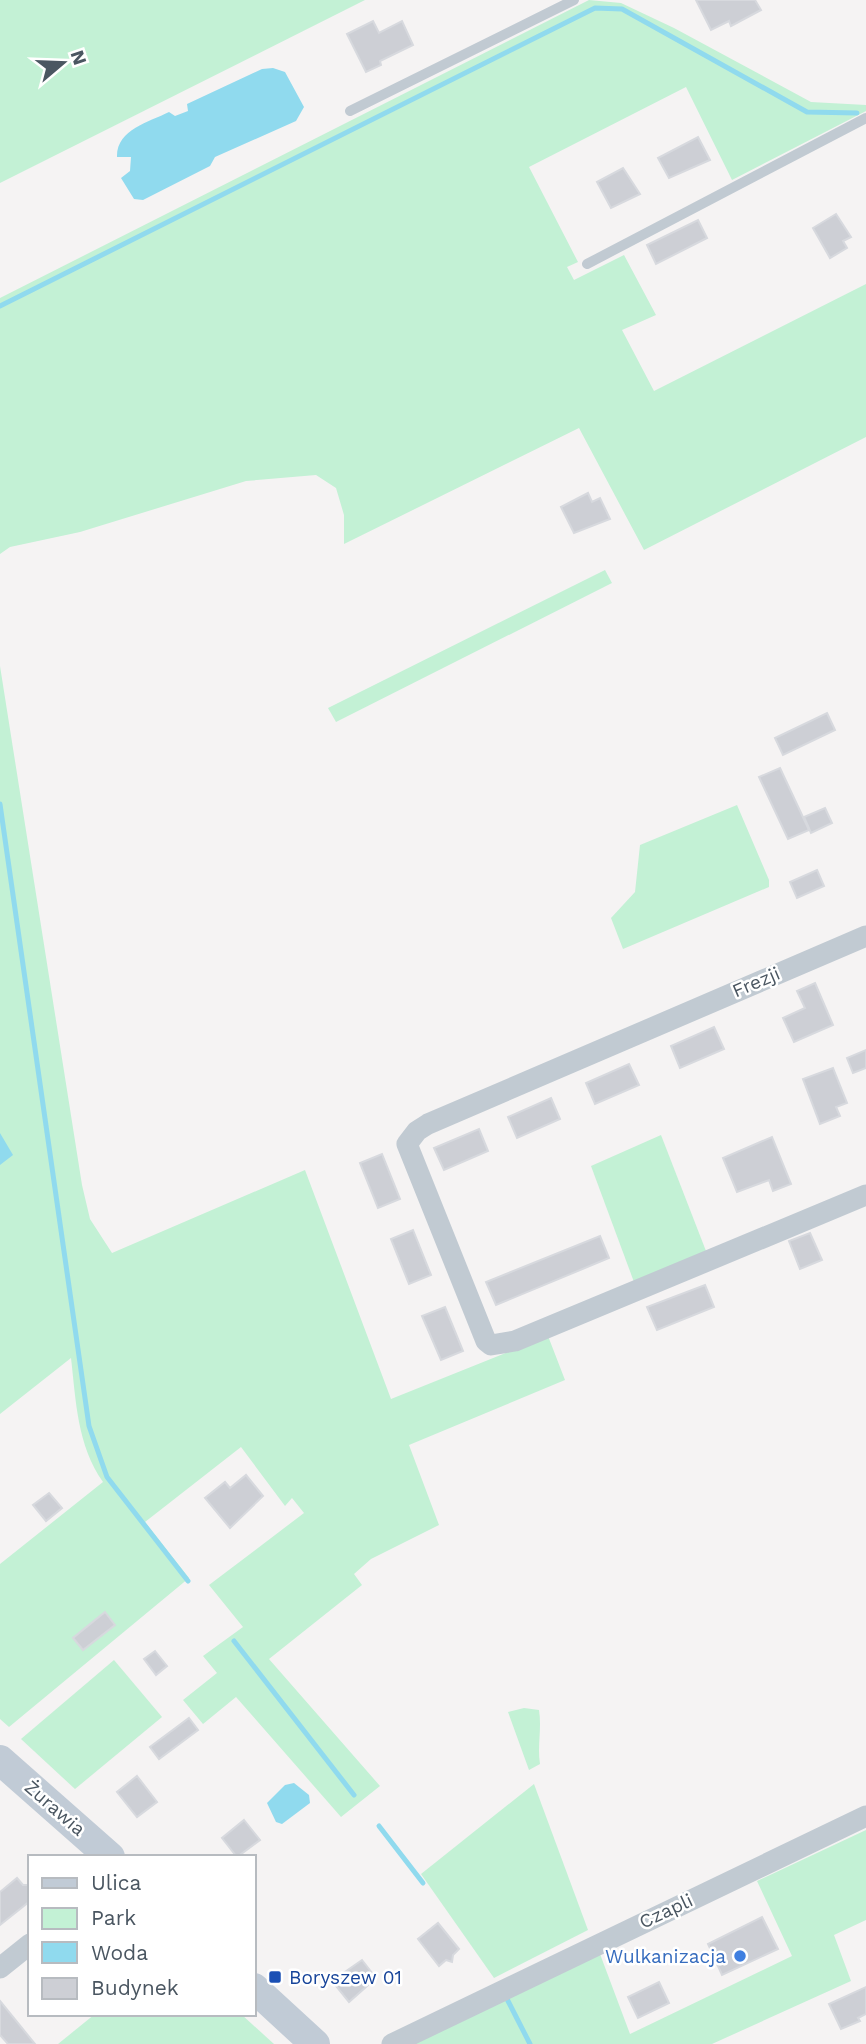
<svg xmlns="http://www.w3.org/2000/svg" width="866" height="2044" font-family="'Work Sans',sans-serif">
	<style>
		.green { fill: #c3f1d5 }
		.water { fill: #90daee }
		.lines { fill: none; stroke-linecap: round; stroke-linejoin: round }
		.stream { stroke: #90daee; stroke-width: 5 }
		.building { fill: #cdcfd5; stroke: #d7d9de; stroke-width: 2 }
		.lane { stroke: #c1cad2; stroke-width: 10 }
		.street { stroke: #c1cad2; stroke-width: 21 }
		.secondary { stroke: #c1cbd6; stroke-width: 30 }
		.shop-dot { fill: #3f7fe0; stroke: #fff; stroke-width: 2.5 }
		.transit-dot { fill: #1a4fb4; stroke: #fff; stroke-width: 2.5 }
		.labels { text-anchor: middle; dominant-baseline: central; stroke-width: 5; stroke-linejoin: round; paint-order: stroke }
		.street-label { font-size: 19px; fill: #4a5661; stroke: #fff }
		.shop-label { font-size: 19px; fill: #366cbe; stroke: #fff; text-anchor: end }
		.transit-label { font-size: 19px; fill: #164399; stroke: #fff; text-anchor: start }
	</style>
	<rect width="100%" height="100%" fill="#f5f3f3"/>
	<g class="green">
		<path d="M0 0H365L0 183Z"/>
		<path d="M589 0 621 3 674 28 811 102 866 105V111L732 180 686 87 529 167 578 262 567 267 574 280 624 255 656 315 622 330 654 391 866 284V437L644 550 579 428 344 544V515L336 488 316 475 246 481 80 532 10 547 0 554V298Z"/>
		<path d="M605 570 612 583 336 722 328 708Z"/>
		<path d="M0 666 82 1185 90 1219 112 1253 305 1170 391 1399 548 1336 565 1380 409 1445 439 1525 371 1559 354 1574 362 1585 269 1659 380 1786 341 1817 236 1697 203 1724 183 1700 217 1673 203 1656 243 1627 209 1585 304 1513 292 1498 285 1506 241 1447 145 1522 189 1578 9 1727 0 1719V1564L103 1482C77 1445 76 1401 71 1358L0 1414Z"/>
		<path d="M737 805 769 880V887L623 949 611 918 635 892 640 845Z"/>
		<path d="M661 1135 706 1251 634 1282 591 1166Z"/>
		<path d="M114 1660 162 1717 75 1789 21 1739Z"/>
		<path d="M524 1708 539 1710C542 1729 537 1746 540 1764L529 1770 508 1712Z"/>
		<path d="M534 1784 588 1930 494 1978 421 1874Z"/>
		<path d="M866 1830V1920L834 1935 851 1981 712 2044H410L600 1954 630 2034 792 1956 757 1881Z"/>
		<path d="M95 2014H241L274 2044H58Z"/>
	</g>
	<g class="water">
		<path d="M273 68 285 72 304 107 296 121 215 157 210 166 143 200 134 199 121 178 130 171 131 157H117C116 130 149 122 169 112L175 116 188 111 187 104 262 69Z"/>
		<path d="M0 1133 13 1155 0 1165Z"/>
		<path d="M294 1783 309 1795 310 1803 282 1824 276 1822 267 1803 285 1785Z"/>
	</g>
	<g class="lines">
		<g class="stream">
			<path d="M0 306 595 8 622 9 807 112 857 113"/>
			<path d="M0 804 89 1426 107 1477 188 1581"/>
			<path d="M234 1641 354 1795"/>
			<path d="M379 1826 423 1883"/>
			<path d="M507 1999 530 2044"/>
		</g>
	</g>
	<g class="building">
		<path d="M696 0H755L761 10 731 26 729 21 711 30Z"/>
		<path d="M373 21 379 33 402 21 413 45 380 61 381 65 366 72 347 34Z"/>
		<path d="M698 137 710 160 669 178 658 158Z"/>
		<path d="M623 168 640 194 611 208 597 182Z"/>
		<path d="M836 214 851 237 843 241 847 248 830 258 813 228Z"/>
		<path d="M698 220 707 238 656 264 647 245Z"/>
		<path d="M588 493 592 502 600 498 610 519 574 533 561 507Z"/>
		<path d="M827 713 835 730 783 755 775 738Z"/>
		<path d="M780 768 809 830 788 839 759 777Z"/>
		<path d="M825 808 832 823 811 833 804 817Z"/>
		<path d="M817 870 824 886 797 898 790 882Z"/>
		<path d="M815 983 833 1025 794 1042 783 1018 805 1008 797 991Z"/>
		<path d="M714 1027 724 1049 680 1068 671 1046Z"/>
		<path d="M866 1050V1068L853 1073 847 1058Z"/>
		<path d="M629 1064 639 1085 595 1104 586 1083Z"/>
		<path d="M833 1068 847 1103 836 1107 840 1116 820 1124 803 1079Z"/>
		<path d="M551 1098 560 1119 517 1138 508 1117Z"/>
		<path d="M479 1129 488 1151 444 1170 434 1148Z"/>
		<path d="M772 1137 791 1184 773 1191 769 1180 737 1192 723 1158Z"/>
		<path d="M382 1154 400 1199 378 1208 360 1163Z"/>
		<path d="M413 1230 431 1275 409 1284 391 1239Z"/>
		<path d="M810 1233 822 1260 800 1269 789 1241Z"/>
		<path d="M600 1236 609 1258 496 1305 486 1282Z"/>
		<path d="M705 1285 714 1307 657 1330 647 1307Z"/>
		<path d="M445 1307 463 1351 441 1360 422 1316Z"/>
		<path d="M246 1475 263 1496 230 1528 205 1498 225 1482 230 1488Z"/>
		<path d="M49 1493 62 1508 46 1521 33 1505Z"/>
		<path d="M105 1612 115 1625 83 1650 73 1638Z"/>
		<path d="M155 1651 167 1666 156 1675 144 1659Z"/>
		<path d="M189 1718 198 1730 159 1759 150 1747Z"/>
		<path d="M137 1776 157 1802 137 1817 117 1792Z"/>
		<path d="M244 1820 260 1840 237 1857 222 1838Z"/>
		<path d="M17 1878 23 1885H28L30 1901 0 1925V1892Z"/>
		<path d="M762 1917 778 1949 722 1975 708 1944Z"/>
		<path d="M438 1923 459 1949 453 1955 452 1962 446 1960 439 1966 418 1939Z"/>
		<path d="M362 1960 376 1978 349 2002 332 1981Z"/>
		<path d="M659 1982 669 2003 638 2018 628 1997Z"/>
		<path d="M866 1987V2014L858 2018 860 2021 841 2029 829 2004Z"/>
		<path d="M0 2001 35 2044H8L0 2035Z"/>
	</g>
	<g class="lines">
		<g class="lane">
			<path d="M350 111 574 0"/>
			<path d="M587 264 866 118"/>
		</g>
		<g class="street">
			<path d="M866 936 428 1124 417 1131 407 1144 486 1341 491 1345 515 1341 866 1195"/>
			<path d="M0 1968 30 1944"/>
			<path d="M392 2044 866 1816"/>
		</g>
		<g class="secondary">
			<path d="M0 1760 110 1857"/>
			<path d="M254 1988 315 2044"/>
		</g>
	</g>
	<circle class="shop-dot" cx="740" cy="1956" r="7"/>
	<rect class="transit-dot" x="268" y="1970" width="14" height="14" rx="3.5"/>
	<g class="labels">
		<g class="street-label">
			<text transform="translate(756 982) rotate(-23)">Frezji</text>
			<text transform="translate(55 1808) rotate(41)">Żurawia</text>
			<text transform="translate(666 1911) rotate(-25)">Czapli</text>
		</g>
		<g class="shop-label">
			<text x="726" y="1956">Wulkanizacja</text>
		</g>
		<g class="transit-label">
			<text x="289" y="1977">Boryszew 01</text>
		</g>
	</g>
	<rect x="28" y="1855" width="228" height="161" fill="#ffffff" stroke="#b7bbc0" stroke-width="2"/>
	<rect x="42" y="1878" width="35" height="10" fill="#c1cbd6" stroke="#b7bbc0" stroke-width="2"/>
	<text x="91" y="1890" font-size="21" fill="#4a5661">Ulica</text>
	<rect x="42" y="1908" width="35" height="21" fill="#c3f1d5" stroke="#b7bbc0" stroke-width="2"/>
	<text x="91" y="1925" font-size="21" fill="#4a5661">Park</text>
	<rect x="42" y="1942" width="35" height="21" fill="#90daee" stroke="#b7bbc0" stroke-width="2"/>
	<text x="91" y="1960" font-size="21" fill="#4a5661">Woda</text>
	<rect x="42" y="1978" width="35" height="21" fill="#cdcfd5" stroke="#b7bbc0" stroke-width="2"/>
	<text x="91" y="1995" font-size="21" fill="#4a5661">Budynek</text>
	<g transform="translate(63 63) rotate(71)" stroke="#ffffff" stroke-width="5" paint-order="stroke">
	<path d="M0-5L12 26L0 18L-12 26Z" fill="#4a5661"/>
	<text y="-10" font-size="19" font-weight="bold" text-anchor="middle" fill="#4a5661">N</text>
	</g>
</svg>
